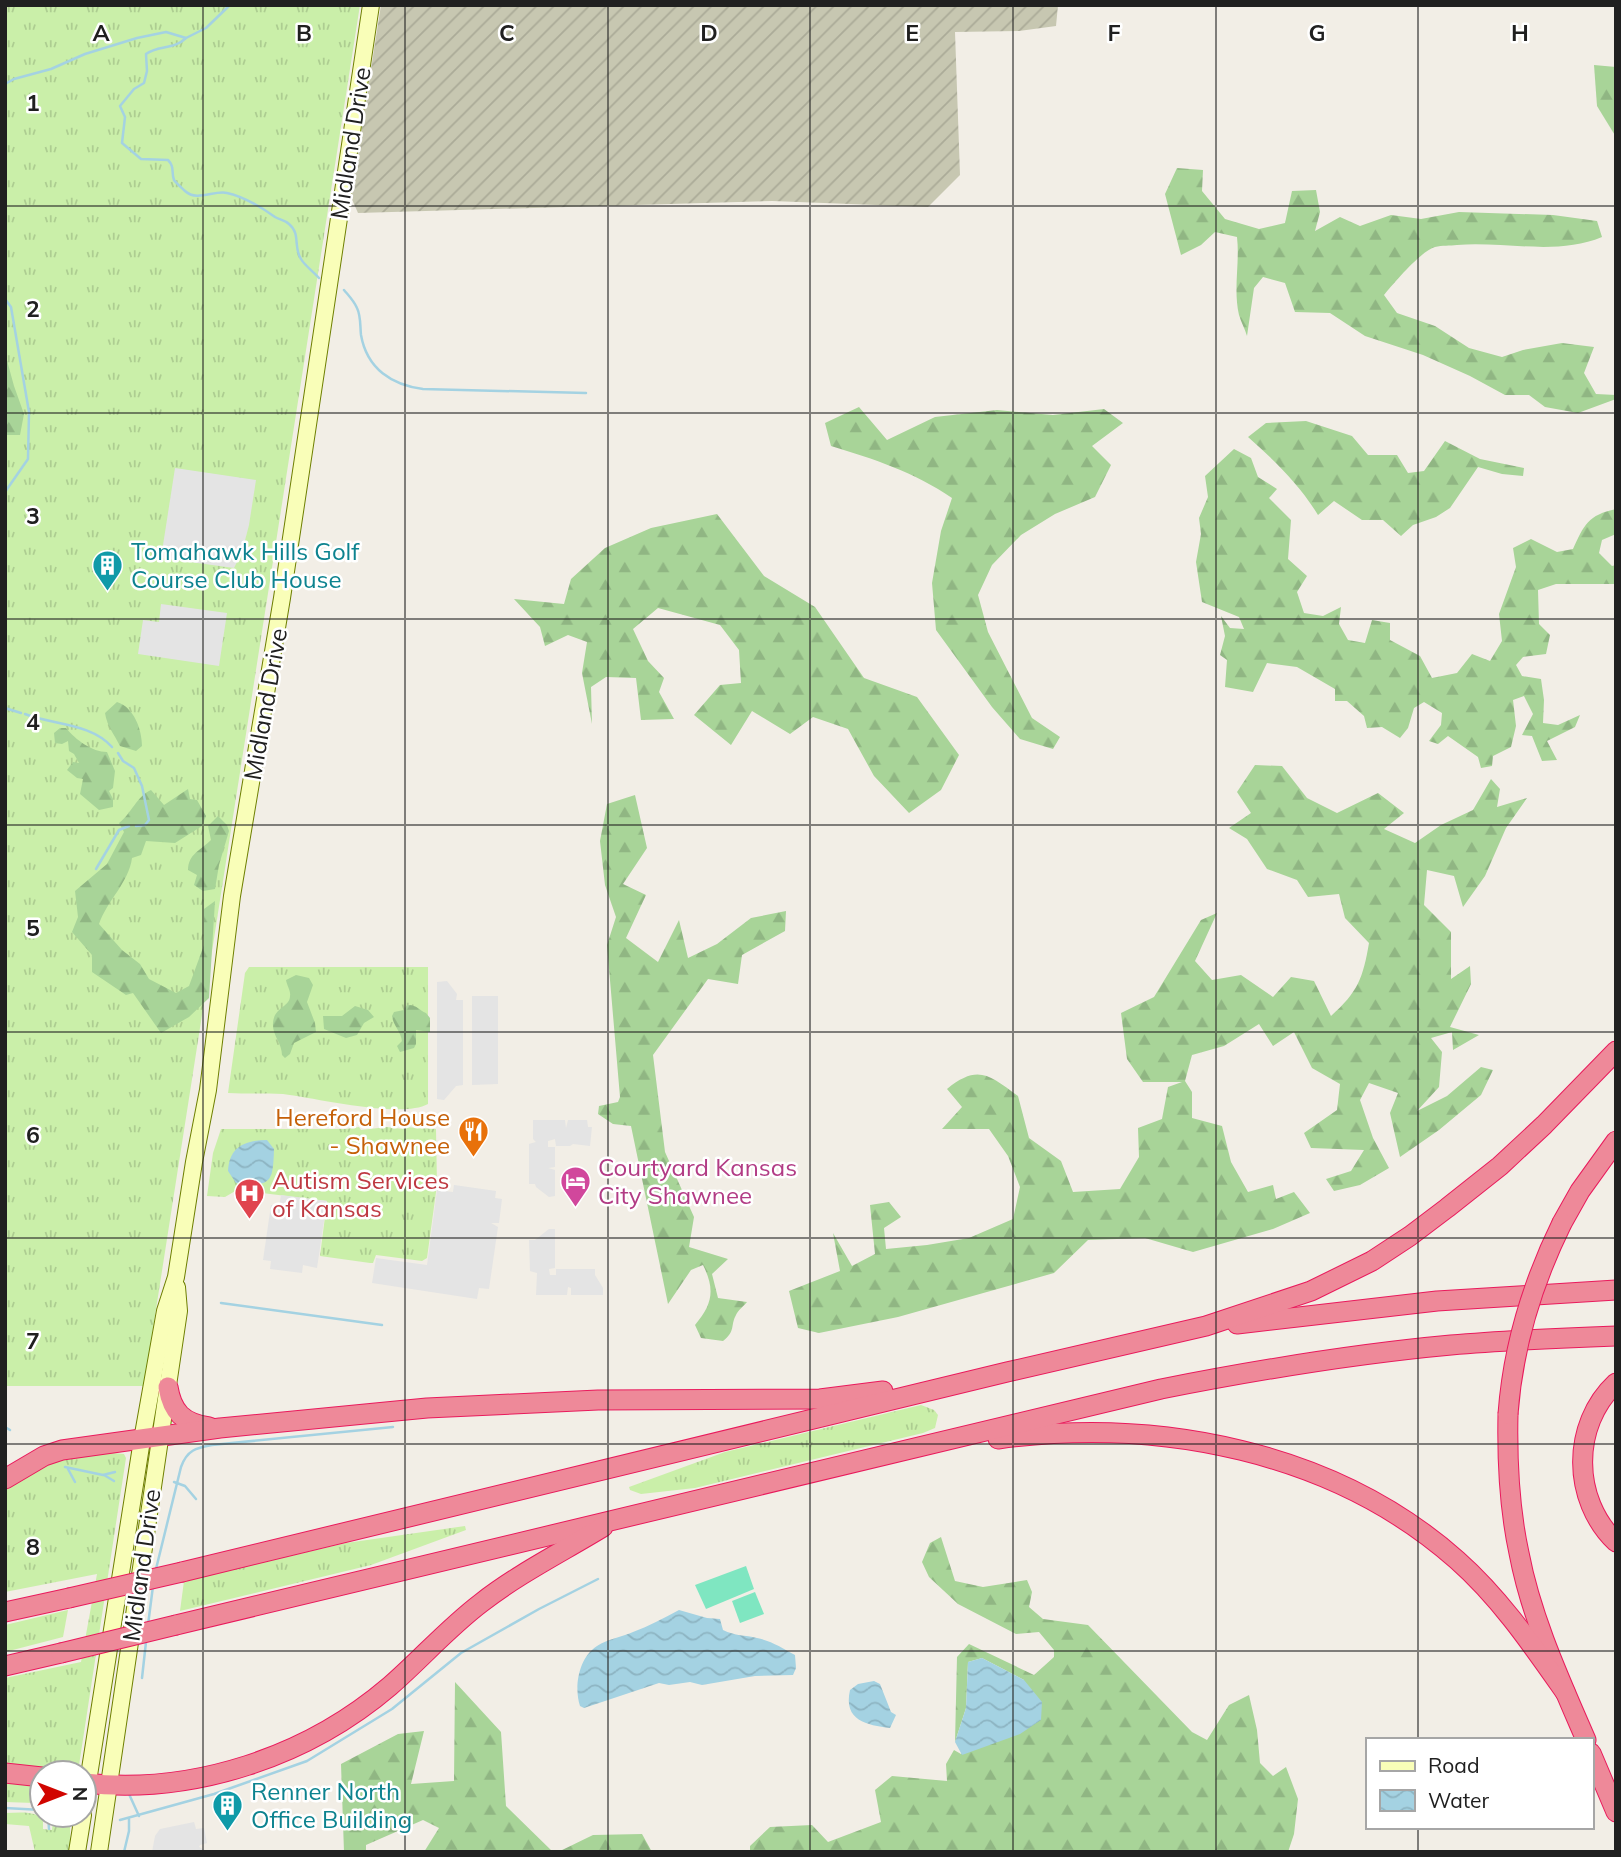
<svg xmlns="http://www.w3.org/2000/svg" width="1621" height="1857" font-family="Mulish,sans-serif">
	<style>
		.construction { fill: url(#construction-furrows) }
		.grass { fill: url(#grass-tufts) }
		.forest { fill: url(#forest-firs) }
		.pitch { fill: #7fe6c1 }
		.parking { fill: #e4e4e4 }
		.water { fill: url(#water-waves) }
		.lines { fill: none; stroke-linecap: round; stroke-linejoin: round }
		.stream { stroke: #a4d2e2; stroke-width: 2.5 }
		.secondary-casing { stroke: #6e7f00; stroke-width: 18 }
		.motorway-casing { stroke: #e91a5c; stroke-width: 21 }
		.secondary { stroke: #f9feb8; stroke-width: 16 }
		.motorway { stroke: #ee8999; stroke-width: 19 }
		.motorway-bridge-casing { stroke: #e91a5c; stroke-width: 21; stroke-linecap: butt }
		.motorway-bridge { stroke: #ee8999; stroke-width: 19 }
		.grid { fill: none; stroke: #202020; stroke-width: 2; stroke-opacity: 0.55 }
		.labels { text-anchor: middle; dominant-baseline: central; stroke-width: 5; stroke-linejoin: round; paint-order: stroke }
		.street-label { font-size: 24px; fill: #202020; stroke: #fff }
		.culture-label { font-size: 24px; fill: #0d838f; stroke: #fff; text-anchor: start }
		.food-label { font-size: 24px; fill: #c56008; stroke: #fff; text-anchor: end }
		.hotel-label { font-size: 24px; fill: #b23c85; stroke: #fff; text-anchor: start }
		.health-label { font-size: 24px; fill: #be3a42; stroke: #fff; text-anchor: start }
		.grid-label { font-size: 23px; text-anchor: middle; font-weight: bold; fill: #202020; stroke: #fff; stroke-width: 5; stroke-linejoin: round; paint-order: stroke }
	</style>
	<defs>
		<pattern id="construction-furrows" width="10" height="10" patternUnits="userSpaceOnUse" patternTransform="scale(1.75)"><rect width="10" height="10" fill="#c7c7b1"/><path d="M-1 1l2-2M0 10L10 0M9 11l2-2" fill="none" stroke="#abab98"/></pattern>
		<pattern id="grass-tufts" width="24" height="20" patternUnits="userSpaceOnUse" patternTransform="scale(1.75)"><rect width="24" height="20" fill="#caefa9"/><path d="M3 7l-1-3M5 7V3M7 7l1-3M15 17l-1-3M17 17v-4M19 17l1-3" fill="none" stroke="#adcd91"/></pattern>
		<pattern id="forest-firs" width="22" height="20" patternUnits="userSpaceOnUse" patternTransform="scale(1.75)"><rect width="22" height="20" fill="#a8d498"/><path d="M5 1l3.5 6h-7zM16 11l3.5 6h-7z" fill="#90b683"/></pattern>
		<pattern id="water-waves" width="16" height="10" patternUnits="userSpaceOnUse" patternTransform="scale(1.75)"><rect width="16" height="10" fill="#a4d2e2"/><path d="M0 5q4-4 8 0t8 0" fill="none" stroke="#8db4c2"/></pattern>
	</defs>
	<rect width="100%" height="100%" fill="#f2eee6"/>
	<path class="construction" d="M381 5H1058L1056 26 1019 31 955 32 960 175 928 207 772 201 358 213 351 197Z"/>
	<g class="grass">
		<path d="M5 5H360L144 1386H5Z"/>
		<path d="M249 967H428V1104C401 1119 316 1098 283 1094 264 1093 246 1094 228 1093L245 973Z"/>
		<path d="M359 1127 361 1130 387 1127 403 1129 404 1127 436 1129 437 1185 427 1258 422 1261 376 1255 373 1263H370L320 1256 327 1201 237 1190 225 1197 207 1196 213 1153 221 1129H346Z"/>
		<path d="M921 1405 934 1410 938 1415 935 1428 923 1433 695 1488 641 1494 630 1490 629 1487 725 1452Z"/>
		<path d="M112 1453 124 1454 126 1458 78 1772 5 1763V1678L81 1662 97 1574 5 1592V1487L46 1462 92 1454Z"/>
		<path d="M465 1526 466 1530 371 1565 180 1611 184 1581 346 1543Z"/>
		<path d="M68 1610 63 1637 5 1652V1625Z"/>
		<path d="M5 1782 42 1787V1800L34 1803 5 1802Z"/>
		<path d="M5 1813C18 1813 33 1810 43 1819V1829L52 1830 53 1819 55 1818 56 1815H71C69 1828 71 1839 69 1852H35L29 1826 5 1824Z"/>
	</g>
	<g class="forest">
		<path d="M1594 65 1616 67V137L1597 106Z"/>
		<path d="M1177 168 1203 170 1202 191 1225 219 1259 229 1285 223 1292 191 1316 190 1320 212 1315 231 1340 217 1360 226 1391 215 1421 219 1459 212 1553 215 1597 221 1602 237C1557 256 1504 241 1457 245 1450 246 1442 245 1435 247 1421 251 1394 283 1384 295L1397 313 1435 326 1469 348 1502 357 1523 350 1562 343 1594 347 1584 373 1596 394 1616 395V399L1578 413 1545 407 1529 395H1505L1470 376 1423 355 1365 336 1330 313 1295 312 1285 283 1263 277 1254 288 1247 336C1245 329 1241 322 1239 315 1233 289 1240 263 1237 237L1215 232 1201 245 1181 255 1165 194Z"/>
		<path d="M5 353 14 386 24 414 20 435H5Z"/>
		<path d="M859 407 887 440 935 417 997 410 1053 415 1104 409 1123 423 1092 446 1111 465 1095 497 1055 514 1021 535 992 565 978 595 988 632 1032 718 1060 737 1053 749 1020 739 992 707 936 630 932 583 941 531 952 498C914 472 874 459 831 446L825 423Z"/>
		<path d="M1306 421 1352 436 1368 455H1397L1408 473 1424 471 1445 441 1480 459 1524 468 1523 476 1502 474 1478 467 1450 508 1436 517 1413 525 1401 536 1383 520H1362L1334 501 1318 515C1299 484 1275 461 1248 437L1266 423Z"/>
		<path d="M1234 449 1251 458 1258 477 1277 489 1269 498 1291 520 1288 559 1307 576 1297 592 1304 613 1323 616 1341 607 1339 624 1348 640 1365 643 1372 620 1390 623V640L1420 656 1432 678 1457 673 1472 654 1490 661 1502 641 1499 614 1516 567 1513 548 1531 539 1557 552 1573 549C1584 525 1588 515 1616 509V534L1602 540 1599 553 1612 566 1616 565V584H1556L1538 590 1539 624 1550 635 1546 654 1523 657 1516 665 1522 676 1541 679 1544 700 1543 723 1558 725 1580 715 1575 727 1547 741 1557 760 1542 761 1532 736 1522 735 1533 714 1524 696 1513 700 1516 726 1511 747 1493 756 1492 766 1481 768 1478 757 1448 736 1438 744 1429 741 1441 725 1442 713 1424 702 1414 708 1408 728 1400 738 1382 727 1367 728 1364 716 1347 701H1335V689L1297 667 1267 663 1253 692 1225 687 1227 660 1220 655 1225 636 1221 616 1230 628 1244 629 1239 617 1202 602 1196 562 1201 534 1199 518 1208 497 1205 476Z"/>
		<path d="M717 514 764 576 815 607 864 678 917 697 959 755 941 790 909 813 874 776 848 729 813 717 790 734 752 711 731 745 694 715 720 685 741 683 739 650 720 625 658 608 633 629 648 661 664 678 659 692 674 719 641 720 636 678 606 677 591 687 592 724 582 673 587 642 568 635 545 646 540 627 514 599 564 604 571 579 605 548 651 528Z"/>
		<path d="M117 702C134 707 142 730 142 746L136 751 120 746C114 734 107 726 105 713Z"/>
		<path d="M60 728H66C76 740 92 752 107 752L115 771 113 788 109 791 113 799V807L99 810 80 794 83 779 77 778 67 770 73 762 79 763 74 754 69 751 68 741 62 744 55 743 54 733Z"/>
		<path d="M1255 765 1282 766 1307 798 1337 813 1378 793 1404 813 1384 829 1415 843 1441 825 1473 810 1491 779 1500 789 1497 807 1527 798 1506 828 1485 876 1463 907 1454 876 1427 870 1424 905 1451 932V979L1470 966 1471 984 1450 1027 1479 1035 1453 1050 1452 1032 1431 1038 1442 1052 1439 1087 1417 1111 1447 1096 1481 1067 1493 1070 1481 1095 1439 1130 1400 1157 1390 1113 1398 1093 1369 1083 1360 1100 1373 1138 1389 1168 1360 1185 1334 1191 1326 1179 1351 1171 1364 1150 1311 1148 1304 1133 1337 1110 1340 1084 1312 1068 1294 1032 1273 1046 1259 1024 1224 1046 1192 1055 1185 1081 1192 1092V1118L1222 1126 1231 1162 1248 1192 1273 1185 1276 1199 1294 1192 1310 1213 1273 1229 1193 1252 1145 1238 1088 1240 1054 1273 898 1317 819 1333 798 1328 789 1291 840 1271 833 1233 852 1266 875 1254 870 1205 889 1202 901 1217 884 1228 886 1249 927 1245 969 1238 1013 1219 1020 1187 1008 1156 989 1129H942L962 1107 947 1089C978 1064 989 1075 1018 1096L1029 1138 1061 1161 1073 1192 1120 1189 1139 1157 1138 1128 1162 1119 1168 1087 1182 1082H1143L1127 1059 1121 1013 1154 997 1201 920 1217 913 1195 961 1212 980 1241 975 1273 997 1291 977 1314 981 1331 1016C1358 992 1363 978 1369 943L1345 918 1339 894 1308 897 1297 880 1267 869 1247 839 1229 828 1251 813 1237 792Z"/>
		<path d="M188 789 190 799 197 800 206 816 202 826 175 843 146 841 141 855 132 858C129 882 107 901 99 924L122 950 140 964 149 979 176 993 189 986 204 945V909L215 901 209 998 189 1017 161 1033 133 993 126 995 92 972V955L72 932 78 917 75 891 107 864 124 832 119 823C131 814 137 796 151 790L164 805Z"/>
		<path d="M635 795 647 848 623 884 646 895 626 938 658 962 679 920 688 958 717 944 751 918 786 911 785 931 742 955 738 984 708 979 653 1055 665 1152 694 1217 689 1247 728 1259 712 1274 718 1298 747 1302C744 1306 738 1310 736 1315 730 1326 736 1331 723 1341L701 1338 695 1325C713 1304 715 1289 703 1265L691 1270 668 1304 631 1126 613 1124 598 1114 599 1106 618 1102 620 1097 607 945 616 917 605 885 600 841 607 804Z"/>
		<path d="M218 816 227 825 229 831 219 865 215 889 203 891 194 885 197 875 188 870C188 854 201 850 211 840L208 826Z"/>
		<path d="M296 975 309 978 313 985 307 1002 315 1023 316 1032 294 1043 290 1054 285 1058 282 1055C282 1043 272 1035 273 1023 274 1007 290 1007 290 996 291 991 287 986 286 980Z"/>
		<path d="M407 1005C416 1004 419 1010 426 1013L430 1018V1032L416 1030V1044L414 1048 400 1052 397 1046 402 1041C401 1032 393 1025 392 1016L394 1012 404 1010Z"/>
		<path d="M355 1006 368 1010 374 1017 364 1023 357 1035 346 1038 324 1029 323 1016H342Z"/>
		<path d="M941 1537 955 1581 983 1587 1027 1580 1032 1592 1029 1607 1043 1619 1088 1625 1192 1732 1207 1740 1229 1705 1249 1695 1257 1730 1260 1763 1273 1776 1286 1767 1298 1799 1294 1834 1288 1852H750V1846L770 1827 812 1825 828 1842 881 1822 875 1790 892 1776 947 1781 946 1764 954 1750 961 1754 1024 1680 982 1658 968 1662 966 1708 955 1742 957 1657 969 1644 1034 1675 1054 1657V1650L1039 1632 1016 1634 958 1604 929 1577 922 1562 930 1543Z"/>
		<path d="M455 1682 501 1732 506 1806 553 1852H424L439 1828 423 1820 366 1845V1852H344L341 1764 398 1734 424 1731 411 1784 454 1781Z"/>
		<path d="M642 1834 652 1852H558L593 1835Z"/>
	</g>
	<g class="pitch">
		<path d="M746 1566 754 1589 706 1609 695 1585Z"/>
		<path d="M755 1592 764 1614 740 1623 732 1601Z"/>
	</g>
	<g class="parking">
		<path d="M175 468 256 480 249 525 242 552 234 568 161 558Z"/>
		<path d="M161 604 227 613 219 666 138 654 143 620 159 622Z"/>
		<path d="M447 981 457 994 456 1000H463V1085L456 1086 444 1100 437 1099V982Z"/>
		<path d="M472 996H498V1084L472 1085Z"/>
		<path d="M533 1120H565L566 1128 568 1120H587L588 1127H592L590 1146 573 1144 570 1146H556L555 1139 548 1141V1147H555V1167L548 1168 555 1170V1196L549 1197 536 1187 535 1184H529V1144L536 1142 533 1139Z"/>
		<path d="M454 1185 496 1191 495 1198 502 1199 499 1223H491L498 1227 489 1289 479 1288 477 1299 372 1283 376 1258 427 1265 437 1190 453 1192Z"/>
		<path d="M281 1195 327 1201 317 1268 303 1265 302 1273 270 1269 271 1261 263 1260 271 1205 279 1206Z"/>
		<path d="M549 1229H555V1268L549 1269 550 1275H556V1269H595V1275L603 1288V1295H571V1288L568 1287 567 1295H536L537 1273 530 1271 529 1240H535Z"/>
		<path d="M194 1822 196 1829 204 1828 207 1843 200 1845 199 1847 208 1852H152L155 1836 160 1829Z"/>
	</g>
	<g class="water">
		<path d="M267 1140 274 1149C273 1183 271 1187 236 1183L228 1171C229 1147 245 1140 267 1140Z"/>
		<path d="M679 1610 707 1618 720 1619 723 1630C735 1636 745 1635 757 1638 772 1641 782 1648 795 1655L796 1668 793 1675 755 1676 702 1685 690 1682 669 1685 659 1683 584 1708 580 1706C574 1688 578 1658 597 1646 608 1639 622 1637 633 1632 649 1626 664 1618 679 1610Z"/>
		<path d="M982 1658 1024 1680 1042 1702 1041 1720 1020 1734 962 1755 955 1742 966 1708 968 1662Z"/>
		<path d="M874 1681 880 1684 891 1712 896 1715 890 1728C867 1725 843 1721 850 1690L858 1684Z"/>
	</g>
	<g class="lines">
		<g class="stream">
			<path d="M186 38C174 50 158 45 146 54L147 71 144 83 134 89 120 106 125 117 122 143 141 159 168 160C175 167 171 172 174 180 176 183 183 189 185 191 197 202 214 190 227 193 245 197 261 207 275 217 280 220 285 220 289 224 301 234 293 247 301 259 305 266 314 272 319 278"/>
			<path d="M5 84 14 79 51 69 85 54 137 38 166 32 186 38 206 28 230 5"/>
			<path d="M344 290C349 296 354 301 357 308 361 316 360 326 361 335 367 369 392 385 423 389L586 393"/>
			<path d="M5 299 11 307 29 412 28 459 5 492"/>
			<path d="M5 708 21 713"/>
			<path d="M25 714C53 725 91 723 112 747"/>
			<path d="M118 753 123 761 134 768 142 786 149 820 145 825 136 826"/>
			<path d="M96 869 119 830 129 826"/>
			<path d="M221 1303 382 1325"/>
			<path d="M5 1427 10 1430"/>
			<path d="M65 1467 103 1475 115 1472"/>
			<path d="M68 1469 75 1482"/>
			<path d="M104 1475 114 1481"/>
			<path d="M174 1482 185 1486 196 1499"/>
			<path d="M156 1569 181 1467C187 1450 196 1448 212 1445L393 1427"/>
			<path d="M148 1625 153 1586"/>
			<path d="M142 1678 146 1642"/>
			<path d="M129 1794 139 1816"/>
			<path d="M5 1808 42 1810"/>
			<path d="M48 1815 49 1829"/>
			<path d="M120 1820 214 1794 307 1761 392 1709 461 1653 539 1609 598 1579"/>
			<path d="M124 1852 129 1831V1819"/>
		</g>
		<defs>
			<g id="secondary">
				<path d="M84 1807 142 1440 165 1311 176 1277 194 1162 208 1090 232 896 282 598 371 5"/>
				<path d="M77 1852 83 1815"/>
				<path d="M99 1852 179 1311 177 1287"/>
			</g>
			<g id="motorway">
				<path d="M1562 1223 1580 1191 1616 1141"/>
				<path d="M1237 1324 1437 1301 1616 1290"/>
				<path d="M1616 1383C1571 1425 1572 1500 1616 1542"/>
				<path d="M168 1387C172 1412 183 1423 209 1427"/>
				<path d="M1508 1414C1507 1461 1509 1507 1519 1553 1531 1617 1560 1680 1586 1740"/>
				<path d="M998 1439C1158 1417 1334 1451 1457 1560 1500 1598 1532 1645 1565 1692"/>
				<path d="M5 1479 44 1456 62 1450 220 1428 427 1408 598 1400 820 1399 883 1391"/>
				<path d="M182 1572 1007 1372 1206 1326 1311 1291 1372 1261 1410 1236 1447 1208 1500 1166 1544 1125 1616 1051"/>
				<path d="M5 1612 69 1598"/>
				<path d="M176 1625 1161 1389C1257 1370 1353 1354 1451 1345 1506 1340 1561 1338 1616 1336"/>
				<path d="M5 1666 61 1653"/>
				<path d="M1591 1753 1616 1812"/>
				<path d="M5 1773 42 1777"/>
				<path d="M84 1783C193 1795 307 1757 390 1686 421 1659 448 1628 481 1603 518 1574 562 1552 603 1527"/>
			</g>
		</defs>
		<use href="#secondary" class="secondary-casing"/>
		<use href="#motorway" class="motorway-casing"/>
		<use href="#secondary" class="secondary"/>
		<use href="#motorway" class="motorway"/>
		<defs>
			<g id="motorway-bridge">
				<path d="M1508 1414C1513 1345 1532 1284 1562 1223"/>
				<path d="M69 1598 182 1572"/>
				<path d="M61 1653 176 1625"/>
			</g>
		</defs>
		<use href="#motorway-bridge" class="motorway-bridge-casing"/>
		<use href="#motorway-bridge" class="motorway-bridge"/>
	</g>
	<path class="grid" d="M203 5V1852M405 5V1852M608 5V1852M810 5V1852M1013 5V1852M1216 5V1852M1418 5V1740M5 206H1616M5 413H1616M5 619H1616M5 825H1616M5 1032H1616M5 1238H1616M5 1444H1616M5 1651H1616M1418 1827V1852"/>
	<defs>
		<symbol id="building-pin" viewBox="-11 -11 22 30"><path d="M0 17L-7.5 6A9.5 9.5 0 1 1 7.5 6Z" fill="#0f9aa8" stroke="#fff"/><path d="M-4-6H4V6H1V3H-1V6H-4ZM-2.5-4.3h1.7v1.8h-1.7ZM.8-4.3h1.7v1.8H.8ZM-2.5-1h1.7V.8h-1.7ZM.8-1h1.7V.8H.8Z" fill="#fff"/></symbol>
		<symbol id="restaurant-pin" viewBox="-11 -11 22 30"><path d="M0 17L-7.5 6A9.5 9.5 0 1 1 7.5 6Z" fill="#e8710a" stroke="#fff"/><path d="M-5-6h1v4h1v-4h1v4h1v-4h1v5L-1.5 .5V6h-2V.5L-5-1ZM5-6V6H3V1.5H1.5Q1.5-4 5-6Z" fill="#fff"/></symbol>
		<symbol id="hotel-pin" viewBox="-11 -11 22 30"><path d="M0 17L-7.5 6A9.5 9.5 0 1 1 7.5 6Z" fill="#d1479c" stroke="#fff"/><path d="M-6-4.5h1.5V1H6V5H4.5V3h-9V5H-6ZM-4 0a1.8 1.8 0 1 1 3.6 0ZM.5 0V-2.5h3Q6-2.5 6 0Z" fill="#fff"/></symbol>
		<symbol id="hospital-pin" viewBox="-11 -11 22 30"><path d="M0 17L-7.5 6A9.5 9.5 0 1 1 7.5 6Z" fill="#e0444e" stroke="#fff"/><path d="M-5-5h3v3.5h4V-5h3V5h-3V1.5h-4V5h-3Z" fill="#fff"/></symbol>
	</defs>
	<g fill-rule="evenodd">
		<use href="#building-pin" x="90" y="548" width="35" height="47"/>
		<use href="#restaurant-pin" x="456" y="1114" width="35" height="47"/>
		<use href="#hotel-pin" x="558" y="1164" width="35" height="47"/>
		<use href="#hospital-pin" x="232" y="1176" width="35" height="47"/>
		<use href="#building-pin" x="210" y="1788" width="35" height="47"/>
	</g>
	<g class="labels">
		<g class="street-label">
			<text transform="translate(350 143) rotate(-81)">Midland Drive</text>
			<text transform="translate(265 704) rotate(-80)">Midland Drive</text>
			<text transform="translate(141 1565) rotate(-82)">Midland Drive</text>
		</g>
		<g class="culture-label">
			<text x="131" y="551">Tomahawk Hills Golf<tspan x="131" dy="28">Course Club House</tspan></text>
			<text x="251" y="1791">Renner North<tspan x="251" dy="28">Office Building</tspan></text>
		</g>
		<g class="food-label">
			<text x="450" y="1117">Hereford House<tspan x="450" dy="28">- Shawnee</tspan></text>
		</g>
		<g class="hotel-label">
			<text x="598" y="1167">Courtyard Kansas<tspan x="598" dy="28">City Shawnee</tspan></text>
		</g>
		<g class="health-label">
			<text x="272" y="1180">Autism Services<tspan x="272" dy="28">of Kansas</tspan></text>
		</g>
	</g>
	<g class="grid-label">
		<text x="101" y="41">A</text>
		<text x="304" y="41">B</text>
		<text x="507" y="41">C</text>
		<text x="709" y="41">D</text>
		<text x="912" y="41">E</text>
		<text x="1114" y="41">F</text>
		<text x="1317" y="41">G</text>
		<text x="1520" y="41">H</text>
		<text x="33" y="111">1</text>
		<text x="33" y="317">2</text>
		<text x="33" y="524">3</text>
		<text x="33" y="730">4</text>
		<text x="33" y="936">5</text>
		<text x="33" y="1143">6</text>
		<text x="33" y="1349">7</text>
		<text x="33" y="1555">8</text>
	</g>
	<rect width="1621" height="1857" fill="none" stroke="#202020" stroke-width="14"/>
	<rect x="1366" y="1738" width="228" height="91" fill="#ffffff" stroke="#a6a6a6" stroke-width="2"/>
	<rect x="1380" y="1761" width="35" height="10" fill="#f9feb8" stroke="#a6a6a6" stroke-width="2"/>
	<text x="1428" y="1773" font-size="21" fill="#202020">Road</text>
	<rect x="1380" y="1790" width="35" height="21" fill="url(#water-waves)" stroke="#a6a6a6" stroke-width="2"/>
	<text x="1428" y="1808" font-size="21" fill="#202020">Water</text>
	<g transform="translate(63 1794) rotate(90)"><circle r="33" fill="#ffffff" stroke="#a6a6a6" stroke-width="2"/>
	<path d="M0-5L12 26L0 18L-12 26Z" fill="#d10500"/>
	<text y="-10" font-size="19" font-weight="bold" text-anchor="middle" fill="#202020">N</text>
	</g>
</svg>
